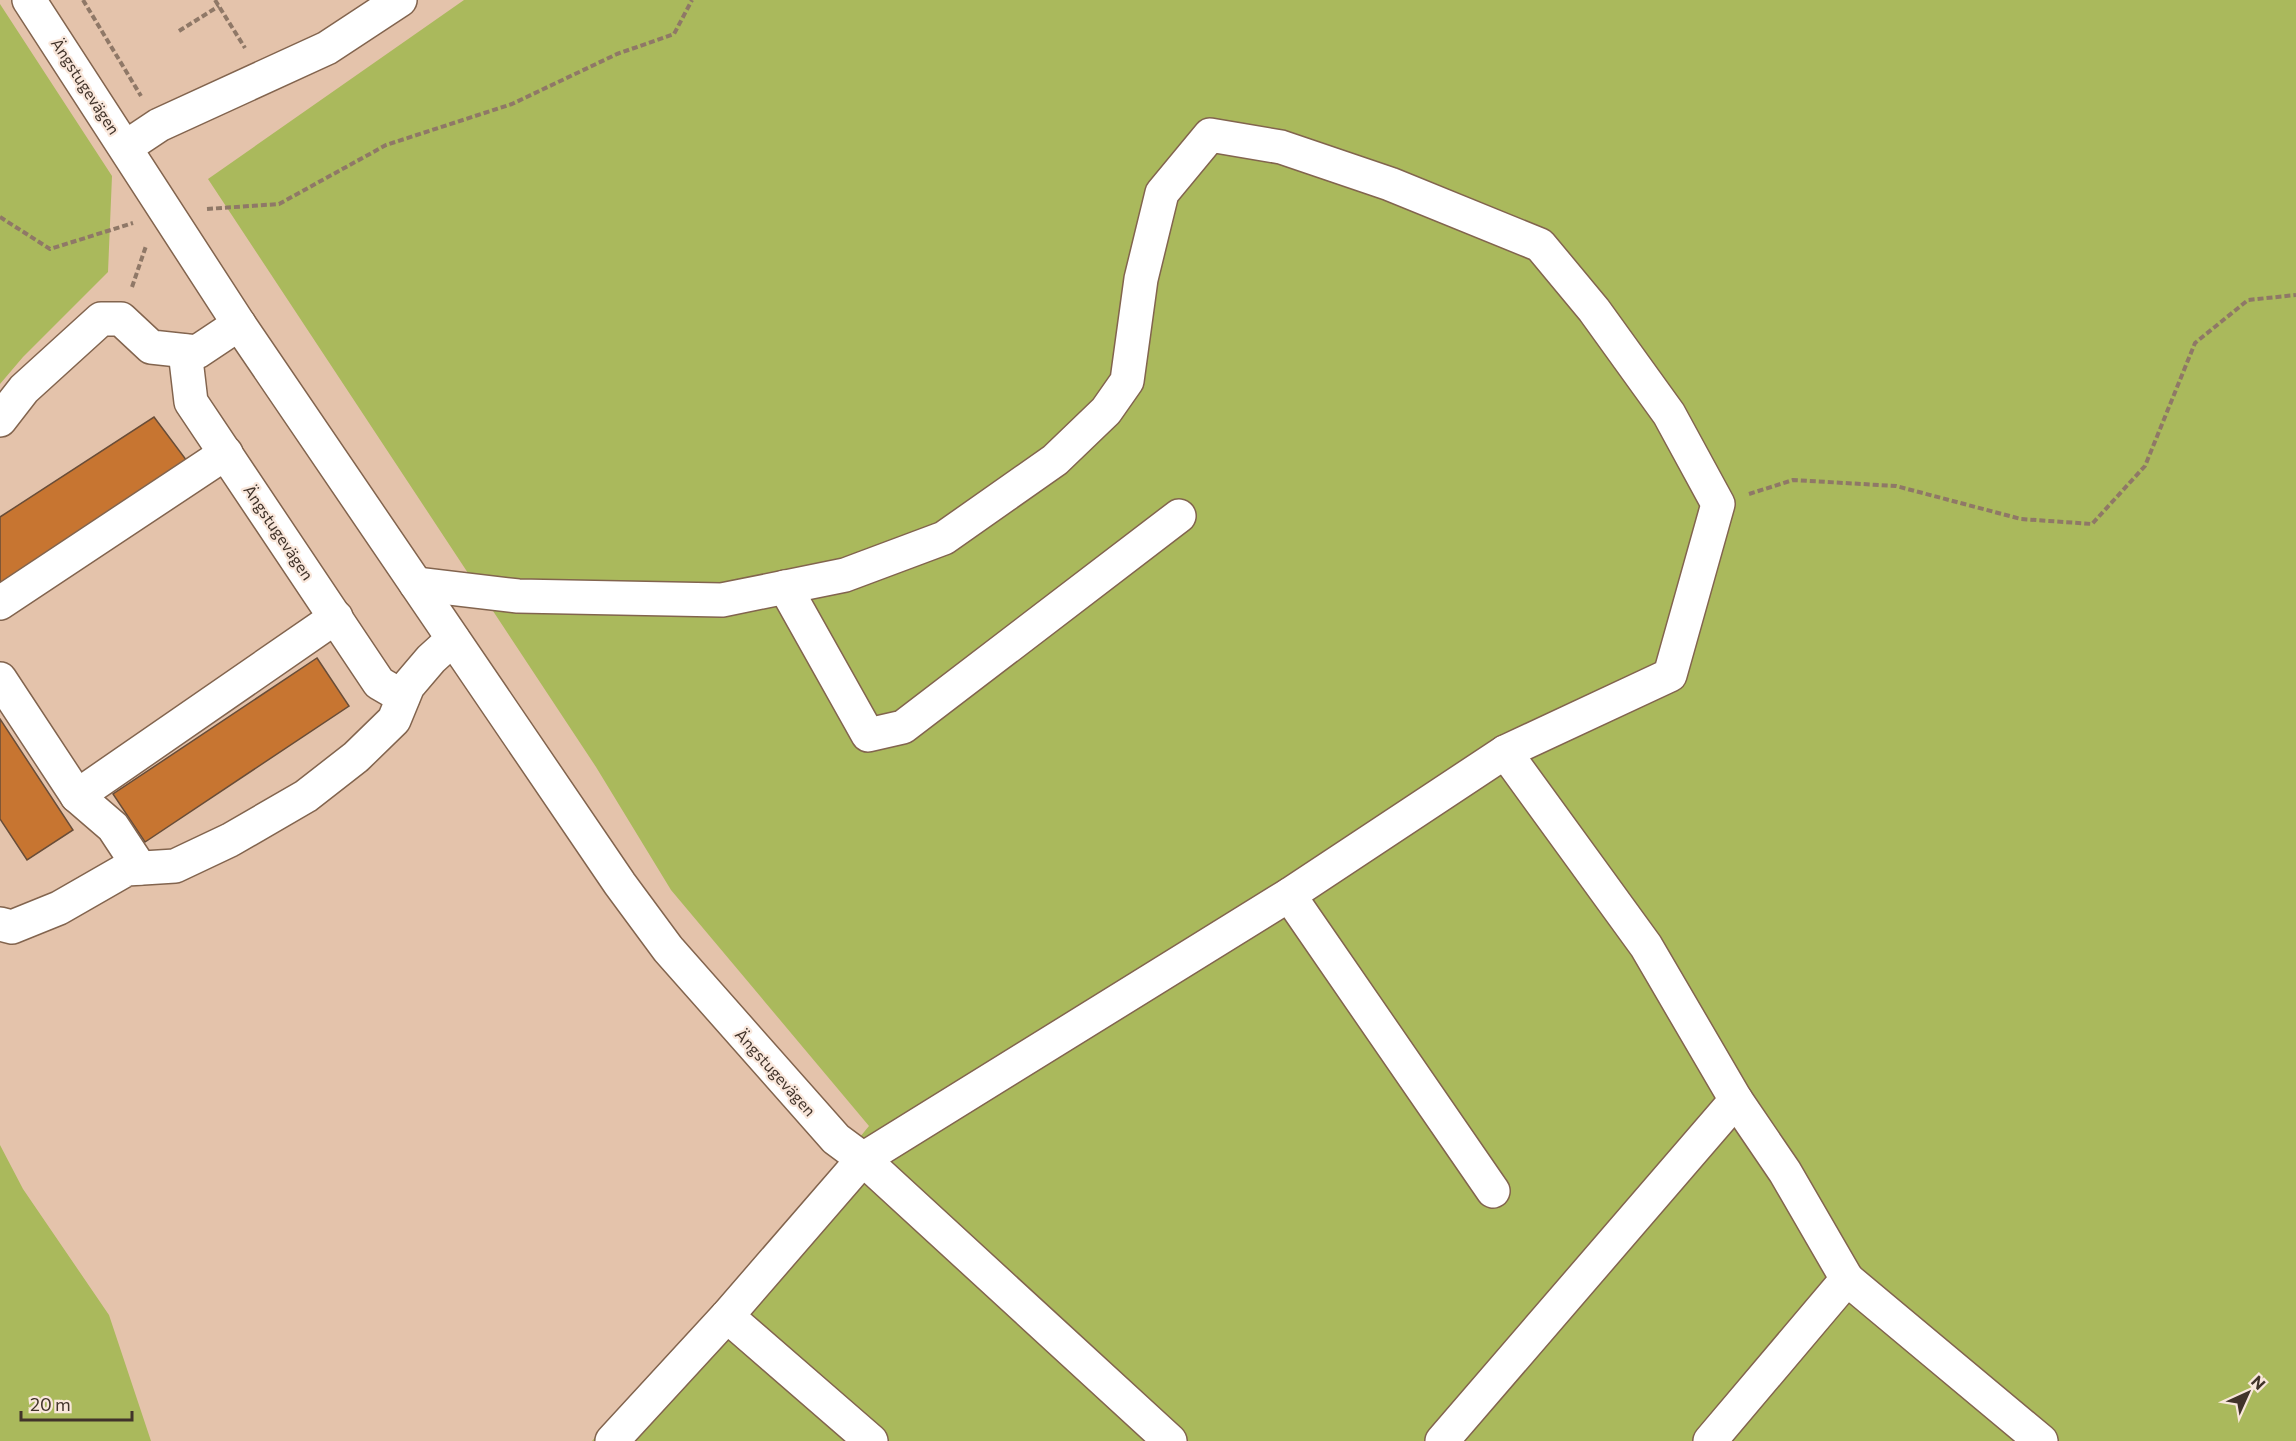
<svg xmlns="http://www.w3.org/2000/svg" width="2296" height="1441" font-family="Commissioner,sans-serif">
	<style>
		.green { fill: #aab95c }
		.building { fill: #c77531; stroke: #694d38; stroke-width: 1.5 }
		.lines { fill: none; stroke-linecap: round; stroke-linejoin: round }
		.minor-casing { stroke: #82644e; stroke-width: 36 }
		.path { stroke: #8f7867; stroke-width: 4; stroke-dasharray: 6 3; stroke-linecap: butt }
		.minor { stroke: #fff; stroke-width: 33 }
		.labels { text-anchor: middle; dominant-baseline: central; stroke-width: 4.5; stroke-linejoin: round; paint-order: stroke }
		.street-label { font-size: 16px; fill: #41332a; stroke: #f9e7db }
	</style>
	<rect width="100%" height="100%" fill="#e4c3ab"/>
	<g class="green">
		<path d="M464 0H2296V1441H592L799 1211 869 1126 671 890 596 767 208 179Z"/>
		<path d="M0 4 112 176 108 272 23 357 0 384Z"/>
		<path d="M0 1145 23 1189 109 1315 151 1441H0Z"/>
	</g>
	<g class="building">
		<path d="M154 417 190 465 0 593V517Z"/>
		<path d="M317 658 349 706 145 842 113 794Z"/>
		<path d="M0 719 73 830 27 860 0 819Z"/>
	</g>
	<g class="lines">
		<defs>
			<g id="minor">
				<path d="M29 0 239 324 620 884 668 949 836 1139 863 1159 1170 1441"/>
				<path d="M126 147 159 125 327 48 400 0"/>
				<path d="M185 351 191 402 379 683 403 697"/>
				<path d="M0 420 24 389 101 319H121L151 347 197 352 239 324"/>
				<path d="M416 584 518 596 722 600 845 575 944 538 1055 460 1106 411 1127 381 1141 279 1162 193 1210 135 1281 147 1390 184 1540 245 1594 310 1669 414 1718 504 1670 675 1505 752 1289 895 863 1159 727 1316 612 1441"/>
				<path d="M785 587 868 735 903 727 1179 516"/>
				<path d="M0 603 226 453"/>
				<path d="M0 679 77 796 113 827 140 868"/>
				<path d="M1505 752 1646 946 1736 1100 1785 1172 1847 1279 1710 1441"/>
				<path d="M77 796 336 617"/>
				<path d="M1289 895 1493 1191"/>
				<path d="M0 924 12 927 59 908 127 869 175 866 230 840 306 796 356 757 394 720 408 686 431 659 453 639"/>
				<path d="M1847 1279 2041 1441"/>
				<path d="M727 1316 871 1441"/>
				<path d="M1442 1441 1736 1100"/>
			</g>
		</defs>
		<use href="#minor" class="minor-casing"/>
		<g class="path">
			<path d="M83 0 141 96"/>
			<path d="M215 0 245 48"/>
			<path d="M179 31 219 6"/>
			<path d="M207 209 279 204 386 145 512 104 617 54 674 34 692 0"/>
			<path d="M0 217 50 249 133 223"/>
			<path d="M132 287 146 246"/>
			<path d="M1749 494 1793 480 1896 486 2021 519 2092 524 2145 466 2195 343 2248 300 2296 295"/>
		</g>
		<use href="#minor" class="minor"/>
	</g>
	<g class="labels">
		<g class="street-label">
			<text transform="translate(86 86) rotate(57)">Ängstugevägen</text>
			<text transform="translate(279 532) rotate(56)">Ängstugevägen</text>
			<text transform="translate(776 1072) rotate(48)">Ängstugevägen</text>
		</g>
	</g>
	<g transform="translate(2248 1393) rotate(45)" stroke="#f9e7db" stroke-width="4.5" paint-order="stroke">
	<path d="M0-4.5L10 22L0 15L-10 22Z" fill="#41332a"/>
	<text y="-9" font-size="16" font-weight="bold" text-anchor="middle" fill="#41332a">N</text>
	</g>
	<path d="M21 1411v9h111v-9" fill="none" stroke="#41332a" stroke-width="3"/>
	<text x="30" y="1411" font-size="18" fill="#41332a" stroke="#f9e7db" stroke-width="4.5" paint-order="stroke">20 m</text>
</svg>
